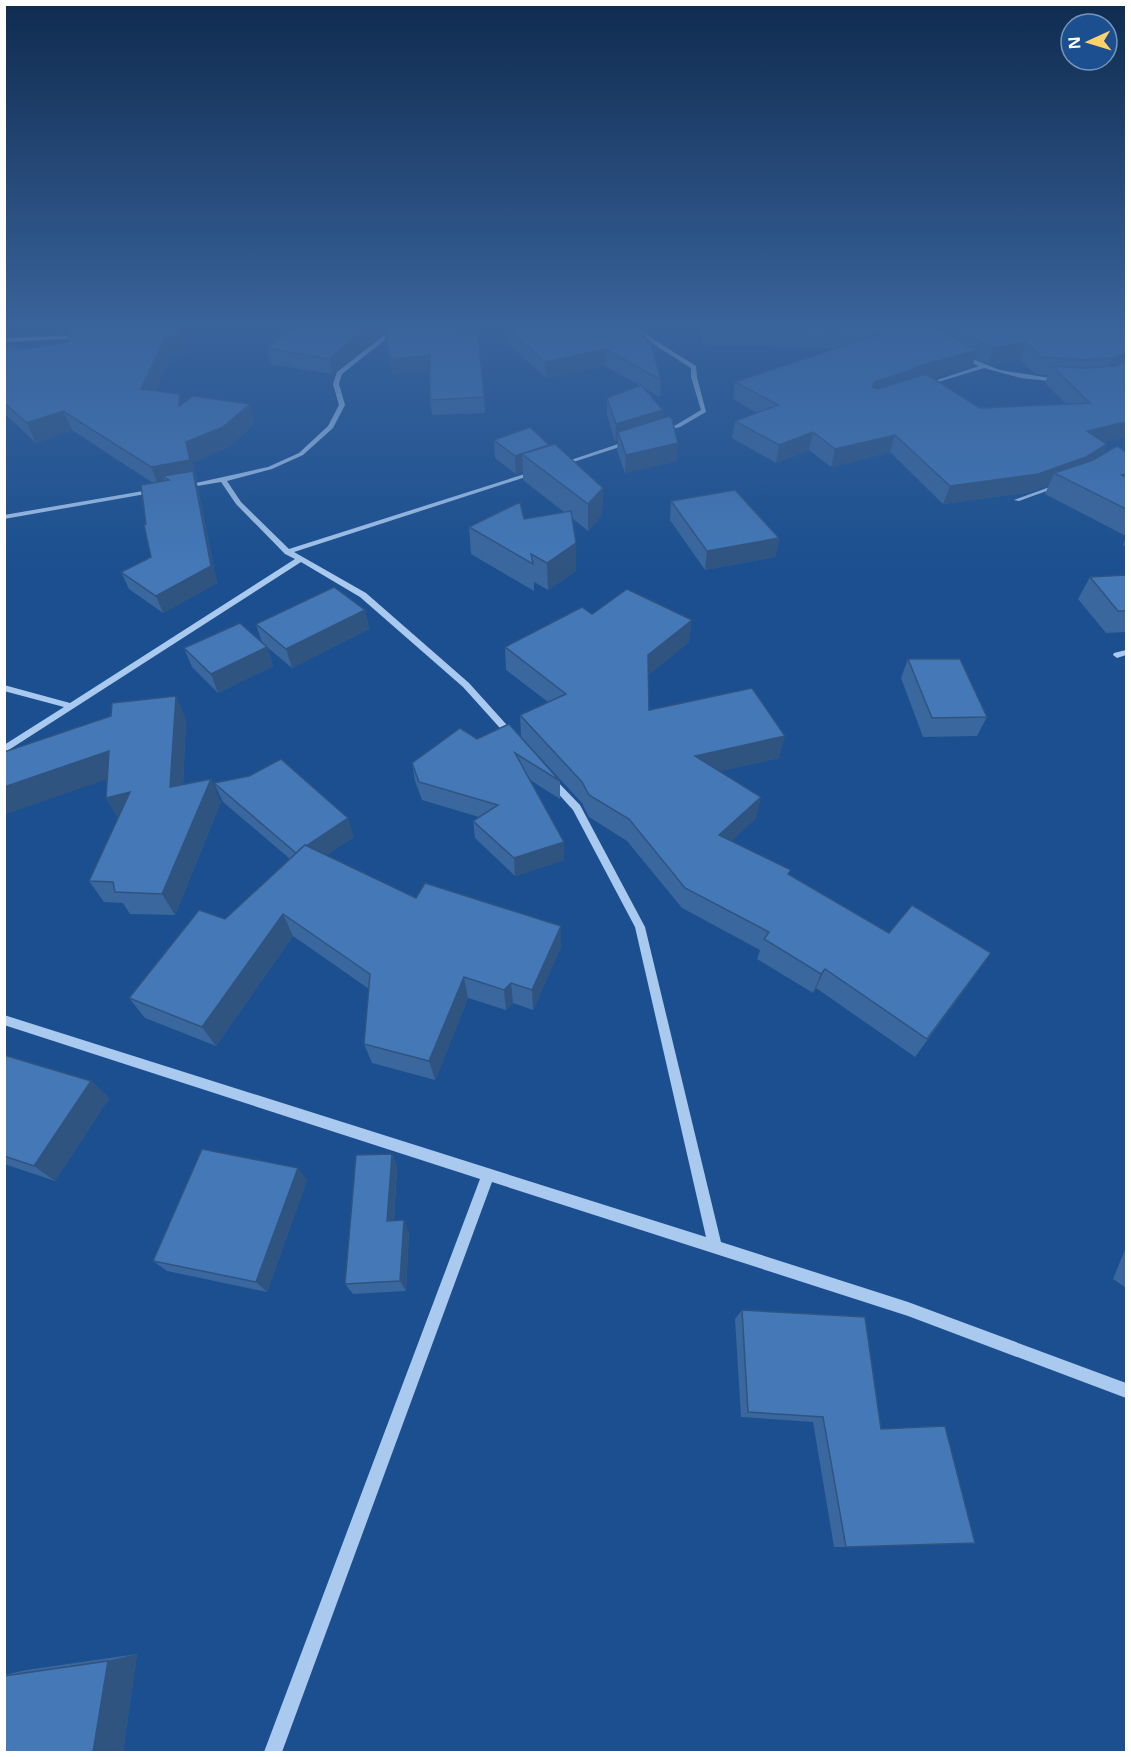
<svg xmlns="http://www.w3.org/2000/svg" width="1131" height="1757" font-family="'Open Sans',sans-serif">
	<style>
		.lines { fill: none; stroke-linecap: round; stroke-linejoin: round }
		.minor { fill: #a9c9ee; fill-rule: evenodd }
		.wall { fill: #3a679d; fill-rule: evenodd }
		.shaded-wall { fill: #305480 }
		.building { fill: #4478b7; stroke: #305480; stroke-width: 1.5 }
	</style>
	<rect width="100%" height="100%" fill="#1b4f8f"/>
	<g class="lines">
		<g class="minor">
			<path d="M182 323H193L171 329 168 327Z"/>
			<path d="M400 323H406L342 374 339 384 345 405 333 428 303 455 272 469 227 481 241 502 289 549 534 471H538V473L294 552 366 593 469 683 515 734 517 736 515 738H509L463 687 360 597 301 562 4 753V745L64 707 4 691V685L70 703 295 559 285 554 236 504 221 482 185 488 182 486 268 467 299 453 328 426 339 405 333 384 337 372Z"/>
			<path d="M626 323H631L640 331 696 366 697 377 706 412 680 427 660 432V430L676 425 701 410 691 377V368L636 333Z"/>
			<path d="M83 335 81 338 4 342V338Z"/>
			<path d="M962 355 1000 370 1062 380 1059 382 1021 378 984 368 922 387V385L979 366 960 358V356Z"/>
			<path d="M630 440 633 442 632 443 561 466 556 465Z"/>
			<path d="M1058 484 1063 485 1019 501 1014 500Z"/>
			<path d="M155 489 158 491 157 492 4 519V515Z"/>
			<path d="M1126 650V655L1117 658 1113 655 1114 653Z"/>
			<path d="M550 776 553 777 580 805 645 927 721 1242 908 1302 1126 1383V1398L908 1316 492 1182 282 1752H264L480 1179 4 1025V1015L706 1237 635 927 573 810 545 779Z"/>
		</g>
	</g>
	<g class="wall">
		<path d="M301 323H452L484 397 485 413 432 415 430 400V370L393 374 384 332V333L383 331 332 374 270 364 266 348Z"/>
		<path d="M630 323 661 380 660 397 644 388 663 410V418L677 461 625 473 617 450 618 441 615 442 607 415V398L639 385 605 366 546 378 506 342 505 326Z"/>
		<path d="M701 323H1126V437L1104 442 1107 444 1102 455 1126 452V536L1045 494 1049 485 1030 492 943 504 890 452 831 467 809 450 776 463 732 438 735 421 757 413 733 399 735 382 836 348 703 345ZM975 358 988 364 1020 359 1035 374 1048 375 1045 383 1066 404 980 408 932 378 972 366Z"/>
		<path d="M186 327V353L172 354 155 391 183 404 255 423 229 447 193 462 197 480H196L198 488 217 583 163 613 129 589 121 572 151 557 146 524 153 483 72 430 36 443 4 413V335L10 347 17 350Z"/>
		<path d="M494 440 549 446 603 488 602 515 588 531 572 518 576 571 548 590 534 582V591L471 554 469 527 524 519 564 512 523 480V472L516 474 495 458Z"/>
		<path d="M671 501 779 538 775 557 705 570 670 520Z"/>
		<path d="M1126 538V547L1123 545Z"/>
		<path d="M1126 575V632L1106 633 1078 599 1090 577Z"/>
		<path d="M365 610 369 629 292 668 267 647 273 666 218 693 192 667 184 648 262 643 256 624Z"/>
		<path d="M592 614 689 642 648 675 649 710 779 758 720 771 756 818 731 841 889 933 977 973 915 1057 816 988 813 993 757 959 760 950 682 908 627 841 589 817 582 803 521 737 520 715 548 702 506 670 505 647Z"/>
		<path d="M908 659 987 717 977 736 923 737 901 678Z"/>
		<path d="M186 719 183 785 221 802 175 915 130 914 123 903 104 902 89 881 118 818 106 798Z"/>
		<path d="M509 724 560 781V799L530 780 564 842V860L515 876 475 838 473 821 479 817 422 800 415 781 412 763 477 739Z"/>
		<path d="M214 783 354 837 326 855 416 898 561 926V947L533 1010 513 1003 506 1010 468 998 435 1080 372 1063 364 1044 369 989 293 936 216 1046 145 1018 129 998 225 919 290 859 223 802Z"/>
		<path d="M4 1055 91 1081 109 1098 55 1181 4 1164Z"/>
		<path d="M392 1154 397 1167 394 1221 409 1232 406 1291 353 1294 345 1284Z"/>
		<path d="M307 1180 267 1292 167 1271 153 1261Z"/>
		<path d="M1126 1247V1288L1113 1279Z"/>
		<path d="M742 1310 881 1429 846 1547H834L813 1422 741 1417 735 1319Z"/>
		<path d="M137 1654 123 1752H4V1675L26 1670Z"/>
	</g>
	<g class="shaded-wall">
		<path d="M180 323H185L186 327V353L172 354 147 408 141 389 166 336Z"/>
		<path d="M372 323H382L383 331 332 374 329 359Z"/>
		<path d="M382 323H396L384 327V333Z"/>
		<path d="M4 335 13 352 5 348Z"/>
		<path d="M1026 342 1020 359 988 364 994 348Z"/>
		<path d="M606 349 605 366 546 378 545 362Z"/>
		<path d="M978 350 972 366 914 383 869 399 874 382 915 367Z"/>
		<path d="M1126 353V367L1105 375 1113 358Z"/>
		<path d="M430 355 431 370 393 374 391 359Z"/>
		<path d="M180 394 186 413 179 406Z"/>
		<path d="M250 404 255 423 229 447 193 462 197 480H196L198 488 217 583 163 613 156 596 169 480 163 476 166 485 159 487 151 467 186 442Z"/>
		<path d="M663 410 662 427 618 432V441L615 442 616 424Z"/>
		<path d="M63 411 72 430 36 443 27 423Z"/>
		<path d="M1126 422V437L1079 448 1087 431Z"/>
		<path d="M813 432 809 450 776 463 779 445Z"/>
		<path d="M895 435 890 452 831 467 835 449Z"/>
		<path d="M678 443 677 461 625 473 626 455Z"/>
		<path d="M1107 444 1098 462 1054 473 1049 485 1030 492 943 504 950 486Z"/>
		<path d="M549 445 522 454 523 472 516 474 515 456Z"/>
		<path d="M603 488 602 515 588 531V504Z"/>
		<path d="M779 538 775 557 705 570 707 551Z"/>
		<path d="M576 543V571L548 590 547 563Z"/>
		<path d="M365 610 369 629 292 668 286 649Z"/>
		<path d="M692 620 689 642 646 677 648 655Z"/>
		<path d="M267 647 273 666 218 693 211 674Z"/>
		<path d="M176 696 186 719 182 809 170 787Z"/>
		<path d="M785 736 779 758 691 778 695 756Z"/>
		<path d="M109 751 122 774 4 815V787Z"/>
		<path d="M211 779 221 802 175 915 162 894Z"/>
		<path d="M130 792 119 820 106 798Z"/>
		<path d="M761 797 756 818 715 856 719 835Z"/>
		<path d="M348 818 354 837 303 871 296 853Z"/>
		<path d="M564 842V860L515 876 514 858Z"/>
		<path d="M283 914 293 936 216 1046 202 1027Z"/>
		<path d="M561 926V947L533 1010 532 990Z"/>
		<path d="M825 969 816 988 813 993 821 974Z"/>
		<path d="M464 977 468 998 435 1080 429 1061Z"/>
		<path d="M511 983 513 1003 506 1010 504 990Z"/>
		<path d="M91 1081 109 1098 55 1181 34 1166Z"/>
		<path d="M392 1154 397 1167 393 1232 387 1221Z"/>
		<path d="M298 1168 307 1180 267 1292 256 1282Z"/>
		<path d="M404 1220 409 1232 406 1291 400 1281Z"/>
		<path d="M137 1654 123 1752H93L108 1661Z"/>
	</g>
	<g class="building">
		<path d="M85 323H180V335L166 336 141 389 180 394 179 406 193 396 250 404 223 427 186 442 190 460 151 467 63 411 27 423 4 403V337L5 348 16 346V350L68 342 71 325Z"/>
		<path d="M301 323H372L329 359 266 348Z"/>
		<path d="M388 323H452L459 336 478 332 484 397 430 400V355L391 359 384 327Z"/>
		<path d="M519 323H630L651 343 661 380 606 349 545 362 505 326Z"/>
		<path d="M704 323H918L939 331 978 350 915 367 918 368 874 382 872 387 877 389 926 374 980 408 1090 403 1052 366 1084 368 1115 366 1126 361V422L1087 431 1107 444 1086 457 1038 474 950 486 895 435 835 449 813 432 779 445 735 421 778 405 735 382 882 333 705 329Z"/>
		<path d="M941 323H1126V353L1113 358 1084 360 1042 357 1026 342 994 348Z"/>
		<path d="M641 385 663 410 616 424 607 398Z"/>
		<path d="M669 416 672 419 678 443 626 455 618 432Z"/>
		<path d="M530 427 549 445 515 456 494 440Z"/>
		<path d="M555 444 603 488 588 504 522 454Z"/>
		<path d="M1117 446 1126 452V474L1122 475 1126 477V509L1054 473 1093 460Z"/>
		<path d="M193 471 211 566 156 596 121 572 151 557 144 525 146 524 141 485 169 480 163 476Z"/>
		<path d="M735 490 779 538 707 551 671 501Z"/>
		<path d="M520 502 524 519 571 511 576 543 547 563 531 554 533 564 469 527Z"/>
		<path d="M1126 575V611H1118L1090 577Z"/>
		<path d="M334 587 365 610 286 649 256 624Z"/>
		<path d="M627 589 692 620 648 655 649 710 752 688 785 736 695 756 761 797 719 835 791 870 788 874 889 933 912 905 991 953 927 1039 825 969 821 974 764 939 769 932 685 888 629 819 589 795 582 782 520 715 566 694 505 647 582 607 592 614Z"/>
		<path d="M240 623 267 647 211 674 184 648Z"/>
		<path d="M908 659H960L987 717 932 718Z"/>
		<path d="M176 696 170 787 211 779 162 894 115 892 113 882 89 881 130 792 106 798 109 751 4 787V752L111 716 112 703Z"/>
		<path d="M509 724 560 781 515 753 564 842 514 858 473 821 498 805 419 782 412 763 460 728 477 739Z"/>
		<path d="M281 759 348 818 306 846 305 845 296 853 214 783 249 776Z"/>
		<path d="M305 845 416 898 425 883 561 926 532 990 511 983 504 990 464 977 429 1061 364 1044 370 974 283 914 202 1027 129 998 199 910 225 919Z"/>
		<path d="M4 1055 91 1081 34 1166 4 1156Z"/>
		<path d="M202 1149 298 1168 256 1282 153 1261Z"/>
		<path d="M392 1154 387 1221 404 1220 400 1281 345 1284 356 1155Z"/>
		<path d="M742 1310 865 1317 881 1429 945 1426 975 1543 846 1547 823 1417 748 1412Z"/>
		<path d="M108 1661 93 1752H4V1676Z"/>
	</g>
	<linearGradient id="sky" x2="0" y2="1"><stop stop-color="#0f2b4f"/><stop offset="0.57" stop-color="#39639b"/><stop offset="1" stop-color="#39639b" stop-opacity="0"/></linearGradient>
	<rect width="1131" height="569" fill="url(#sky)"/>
	<rect width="1131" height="1757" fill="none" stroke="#ffffff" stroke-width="12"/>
	<g transform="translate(1089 42) rotate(266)"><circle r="28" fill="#1b4f8f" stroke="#7695bc" stroke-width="1.5"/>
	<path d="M0-4.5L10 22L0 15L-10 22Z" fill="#ffd166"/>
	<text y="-9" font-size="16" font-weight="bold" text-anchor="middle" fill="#ffffff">N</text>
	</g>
</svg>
